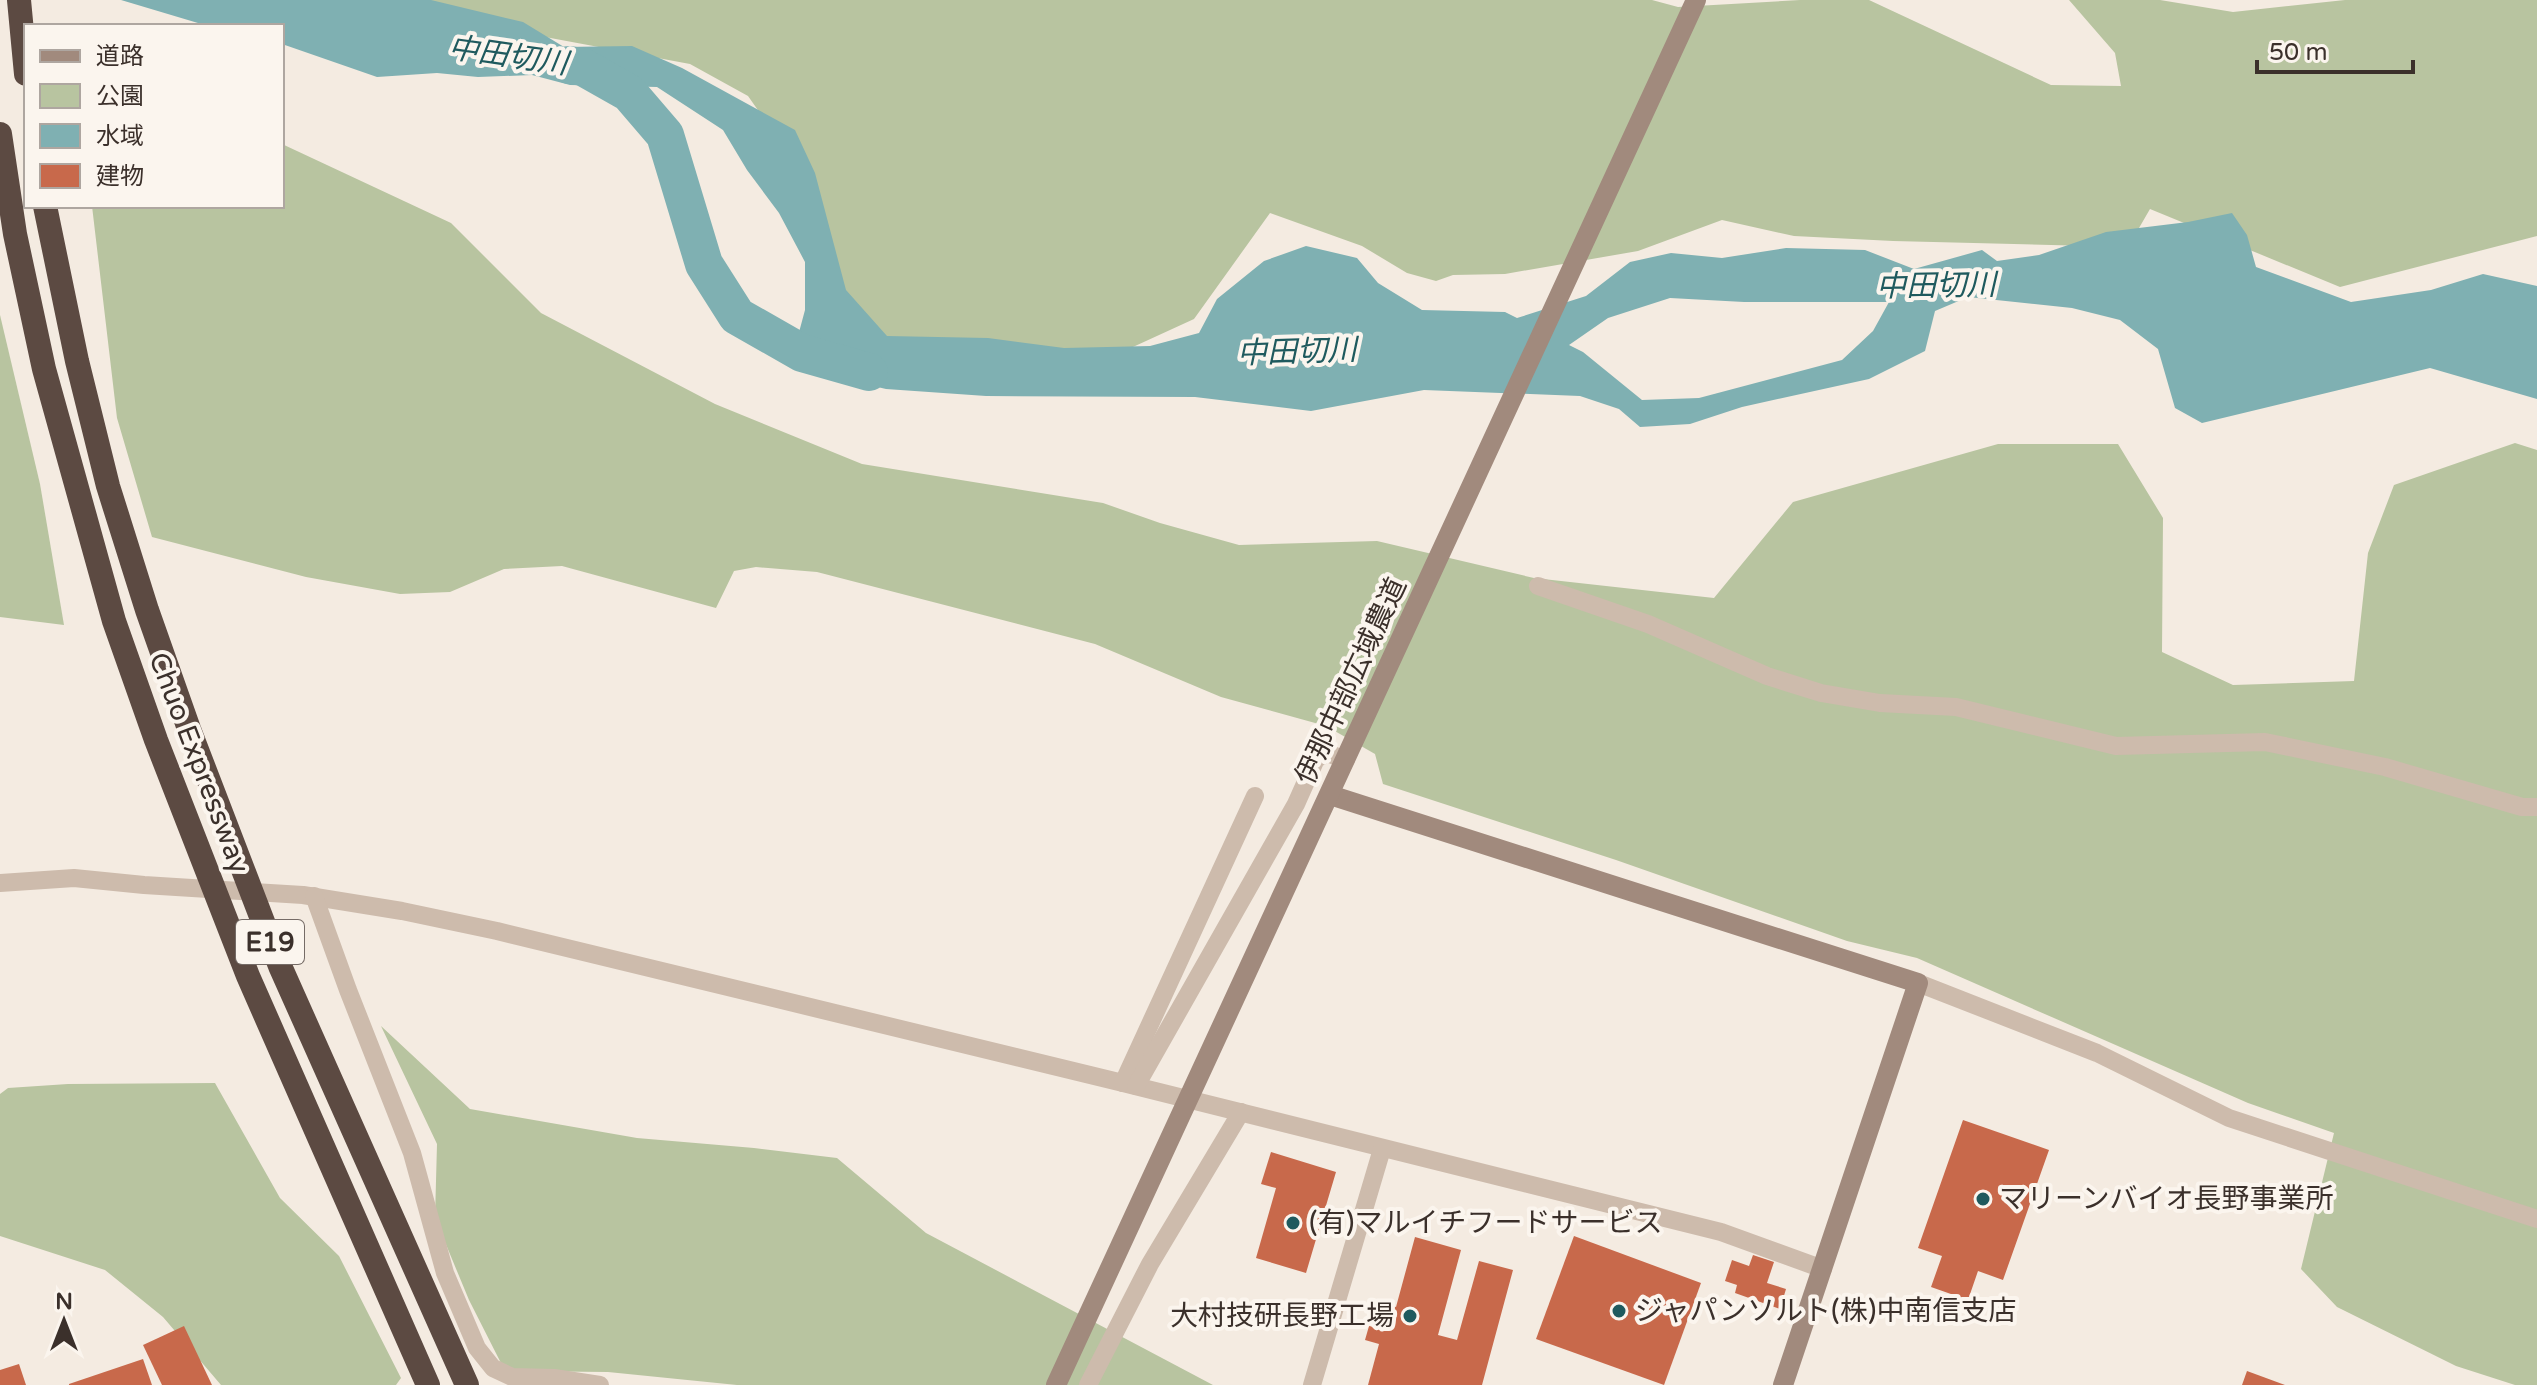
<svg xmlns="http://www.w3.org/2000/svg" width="2537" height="1385" font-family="'Varela Round','Noto Sans JP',sans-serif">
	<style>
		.green { fill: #b8c4a0 }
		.water { fill: #7fb0b2; fill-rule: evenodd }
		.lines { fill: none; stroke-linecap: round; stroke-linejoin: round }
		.river { stroke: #7fb0b2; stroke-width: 38 }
		.building { fill: #c8694b }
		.street { stroke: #cdbbac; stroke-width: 18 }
		.secondary { stroke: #a18a7d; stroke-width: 20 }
		.highway { stroke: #5c4a42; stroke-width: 24 }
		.poi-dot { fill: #1f5a5e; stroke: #fbf5ee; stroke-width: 3 }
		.labels { text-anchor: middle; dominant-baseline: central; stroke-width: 8; stroke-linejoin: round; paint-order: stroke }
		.shield { fill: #fbf5ee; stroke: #756b66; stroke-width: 2 }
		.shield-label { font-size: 26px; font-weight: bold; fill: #3b302b }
		.street-label { font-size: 28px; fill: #3b302b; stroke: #fbf5ee }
		.poi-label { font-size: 28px; fill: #3b302b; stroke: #fbf5ee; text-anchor: start }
		.water-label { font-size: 30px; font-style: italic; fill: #1f5a5e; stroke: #fbf5ee }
	</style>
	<rect width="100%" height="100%" fill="#f4ebe1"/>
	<g class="green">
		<path d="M371 0H1652L1678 7 1800 0H1869L2051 85 2121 86 2115 53 2069 0H2160L2233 12 2345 0H2537V236L2340 287 2150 209 2128 247 1893 241 1794 236 1722 220 1638 251 1505 274 1453 275 1436 281 1407 273 1362 246 1270 213 1194 319 1098 363 878 350 821 295 788 153 748 96 690 64 529 34Z"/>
		<path d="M282 144 451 223 541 313 715 404 862 464 1103 503 1160 523 1239 545 1377 541 1534 578 1714 598 1793 502 1998 444H2118L2163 518 2162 652 2233 685 2354 681 2368 553 2394 485 2515 443 2537 450V1385H2515L2456 1366 2337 1307 2301 1269 2334 1133 2248 1103 1917 958 1847 941 1616 860 1383 784 1375 754 1326 726 1221 697 1095 644 817 572 756 567 734 571 716 608 562 566 504 569 450 592 400 594 306 577 152 537 117 418 92 206H282Z"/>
		<path d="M0 315 40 484 64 625 0 617Z"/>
		<path d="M381 1026 470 1109 637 1138 754 1148 837 1158 926 1233 1213 1385H737L608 1372 505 1371 469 1300 435 1218 437 1144Z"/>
		<path d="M215 1083 280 1198 339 1256 401 1378 396 1385H221L163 1317 105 1270 0 1236V1094L8 1088 68 1084Z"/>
	</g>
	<path class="water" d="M121 0H431L523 22 564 47 632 46 682 68 795 130 815 173 846 290 887 336 988 338 1064 348 1150 346 1199 333 1217 299 1264 261 1306 246 1357 258 1378 283 1422 310 1505 312 1517 318 1586 296 1630 262 1671 253 1722 258 1786 248 1865 250 1914 269 1982 250 1997 261 2039 255 2106 232 2188 222 2232 213 2247 235 2256 267 2351 302 2431 290 2483 274 2537 286V399L2430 368 2202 423 2175 408 2158 349 2120 320 2072 308 1968 297 1935 311 1925 351 1869 379 1742 407 1690 424 1640 427 1619 409 1580 396 1424 390 1311 411 1195 397 986 396 886 389 835 377 798 336 805 310V262L779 213 747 170 723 130 657 87 570 85 532 75 478 77 437 73 377 77 282 44V26H208ZM1670 298 1744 302H1889L1873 331 1842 360 1699 398 1642 400 1583 352 1569 345 1608 318Z"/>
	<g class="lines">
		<path class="river" d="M569 65 583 67 629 93 665 135 704 264 737 316 802 353 869 372"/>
	</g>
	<g class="building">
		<path d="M1963 1120 2049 1150 2003 1280 1978 1271 1968 1300 1931 1287 1942 1256 1918 1248Z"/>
		<path d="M1271 1152 1336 1172 1306 1273 1256 1258 1276 1188 1261 1184Z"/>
		<path d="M1574 1236 1701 1283 1664 1385 1536 1339Z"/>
		<path d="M1415 1237 1461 1250 1438 1335 1457 1340 1479 1261 1513 1270 1482 1385H1368L1379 1344 1365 1340 1369 1326 1374 1327 1380 1303 1396 1307Z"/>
		<path d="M1753 1255 1774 1262 1767 1283 1786 1289 1780 1309 1735 1293 1737 1285 1725 1281 1732 1260 1749 1266Z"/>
		<path d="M184 1326 212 1385H162L143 1345Z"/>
		<path d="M143 1359 152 1385H69V1384Z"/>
		<path d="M19 1364 26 1385H0V1370Z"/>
		<path d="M2247 1371 2285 1385H2242Z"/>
	</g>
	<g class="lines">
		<g class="street">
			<path d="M1538 586 1648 624 1767 676 1821 693 1880 703 1956 707 2116 746 2265 742 2385 767 2522 807H2537"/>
			<path d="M0 883 74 878 144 885 303 895 402 911 497 931 1123 1083 1721 1232 1823 1269"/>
			<path d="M314 896 348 990 412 1153 445 1273 477 1348 493 1368 512 1377 554 1378 600 1385"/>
			<path d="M1918 983 2097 1053 2229 1118 2537 1219"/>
			<path d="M1123 1083 1255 796"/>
			<path d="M1136 1086 1296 804 1316 759 1327 753 1346 760"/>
			<path d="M1088 1385 1150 1264 1241 1112"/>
			<path d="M1312 1385 1382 1149"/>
		</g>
		<g class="secondary">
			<path d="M1330 795 1918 983 1783 1385"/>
			<path d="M1056 1385 1696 0"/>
		</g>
		<g class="highway">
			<path d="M19 0 26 74"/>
			<path d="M0 134 15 234 44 369 114 621 156 740 248 976 428 1385"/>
			<path d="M45 206 77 361 108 486 147 610 189 729 280 966 467 1385"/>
		</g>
	</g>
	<g class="poi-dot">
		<circle cx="1983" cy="1199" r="8"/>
		<circle cx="1293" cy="1223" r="8"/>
		<circle cx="1619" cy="1311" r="8"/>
		<circle cx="1410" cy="1316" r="8"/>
	</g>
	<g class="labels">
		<rect class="shield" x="236" y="920" width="68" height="44" rx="6"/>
		<g class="shield-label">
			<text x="270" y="942">E19</text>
		</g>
		<g class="street-label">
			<text transform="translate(1351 681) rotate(-65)">伊那中部広域農道</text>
			<text transform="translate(199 763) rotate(69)">Chuo Expressway</text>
		</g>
		<g class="poi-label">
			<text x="1999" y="1199">マリーンバイオ長野事業所</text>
			<text x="1309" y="1223">(有)マルイチフードサービス</text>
			<text x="1635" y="1311">ジャパンソルト(株)中南信支店</text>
			<text x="1394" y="1316" text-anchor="end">大村技研長野工場</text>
		</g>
		<g class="water-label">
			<text transform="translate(508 56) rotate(8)">中田切川</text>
			<text transform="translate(1936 286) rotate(-1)">中田切川</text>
			<text transform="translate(1297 352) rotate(-2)">中田切川</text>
		</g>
	</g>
	<rect x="24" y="24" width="260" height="184" fill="#fbf5ee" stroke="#aea6a0" stroke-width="2"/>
	<rect x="40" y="50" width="40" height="12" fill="#a18a7d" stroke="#aea6a0" stroke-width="2"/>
	<text x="96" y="64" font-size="24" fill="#3b302b">道路</text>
	<rect x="40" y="84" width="40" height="24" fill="#b8c4a0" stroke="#aea6a0" stroke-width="2"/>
	<text x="96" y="104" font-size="24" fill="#3b302b">公園</text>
	<rect x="40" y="124" width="40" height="24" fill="#7fb0b2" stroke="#aea6a0" stroke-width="2"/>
	<text x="96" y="144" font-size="24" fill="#3b302b">水域</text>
	<rect x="40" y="164" width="40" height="24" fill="#c8694b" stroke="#aea6a0" stroke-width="2"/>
	<text x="96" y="184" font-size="24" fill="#3b302b">建物</text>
	<g transform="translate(64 1321)" stroke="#fbf5ee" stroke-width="6" paint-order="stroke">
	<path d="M0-6L14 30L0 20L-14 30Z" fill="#3b302b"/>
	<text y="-12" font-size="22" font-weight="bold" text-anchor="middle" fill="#3b302b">N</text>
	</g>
	<path d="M2257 60v12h156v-12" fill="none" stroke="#3b302b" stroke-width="4"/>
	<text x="2269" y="60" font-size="24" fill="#3b302b" stroke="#fbf5ee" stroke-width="6" paint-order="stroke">50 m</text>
</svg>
